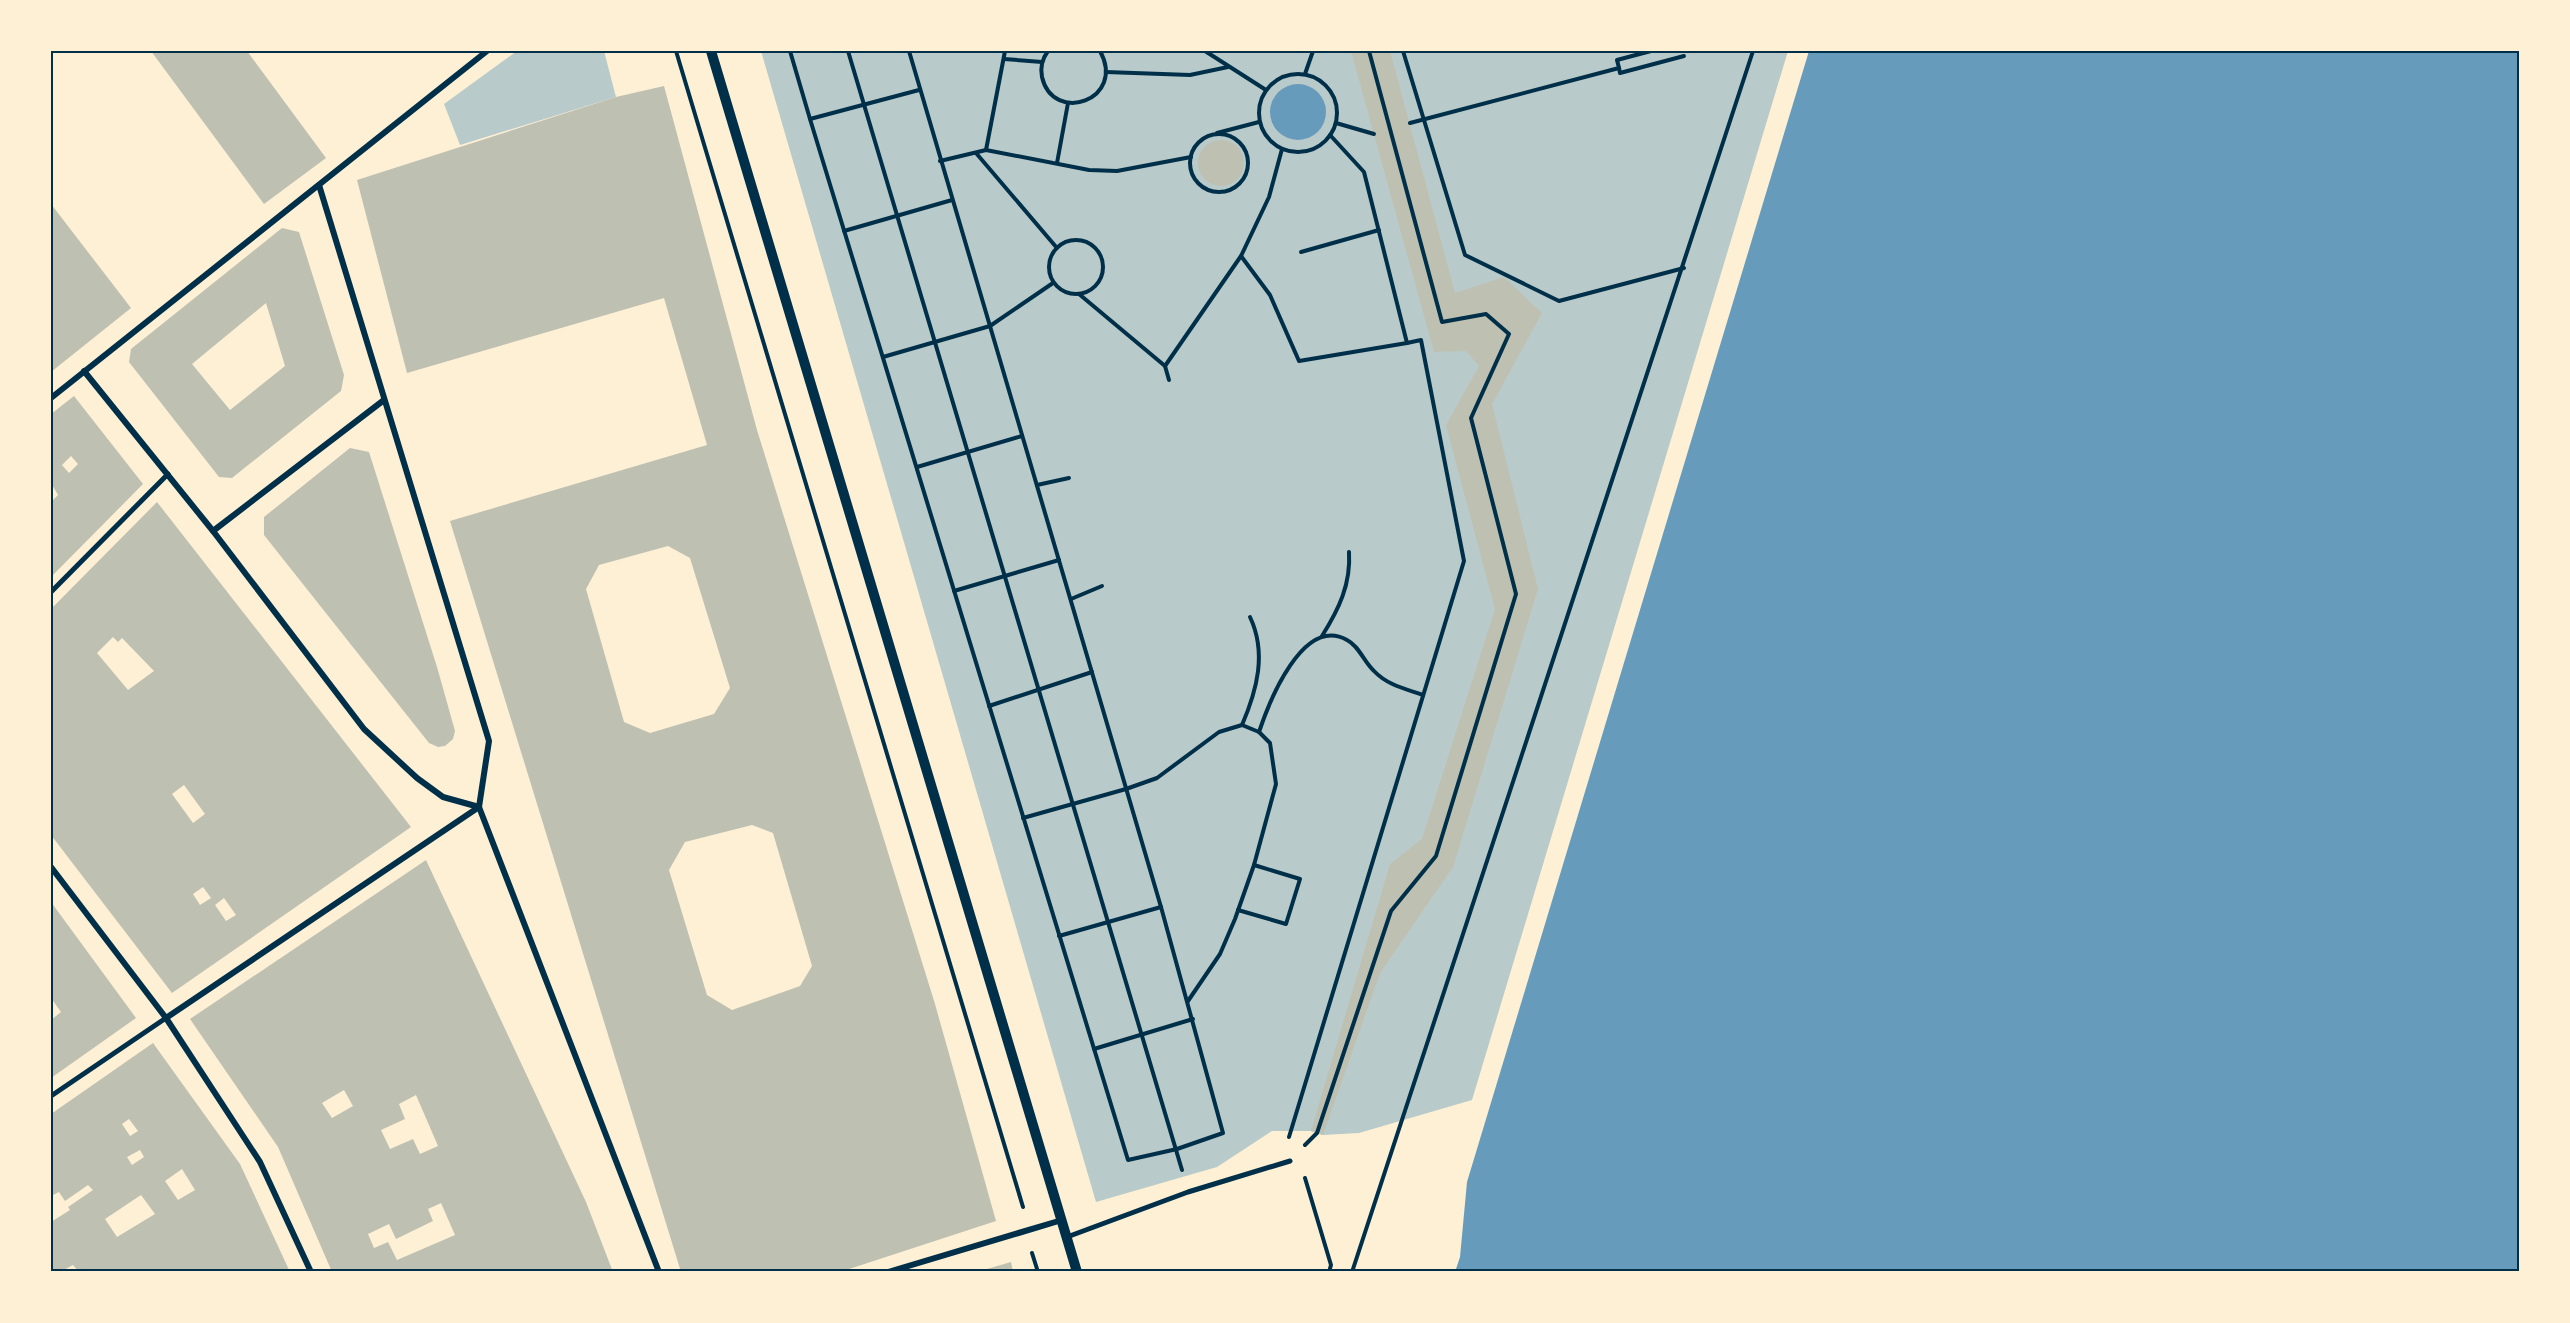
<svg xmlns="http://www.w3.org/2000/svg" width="2570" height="1323" font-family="'Sofia Sans Condensed',sans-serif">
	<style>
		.green { fill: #b9caca }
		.water { fill: #669bbc }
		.building { fill: #bec0b2; fill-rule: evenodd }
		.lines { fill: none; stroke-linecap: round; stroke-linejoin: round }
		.path { stroke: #003049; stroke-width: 4 }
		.pedestrian { stroke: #003049; stroke-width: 5 }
		.minor { stroke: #003049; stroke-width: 6 }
		.tertiary { stroke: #003049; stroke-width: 10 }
		.neatline { fill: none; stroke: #003049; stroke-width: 2 }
	</style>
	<rect width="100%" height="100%" fill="#fdf0d5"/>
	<g class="green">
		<path d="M517 51H604L616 97 460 145 444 104Z"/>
		<path d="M761 51H1788L1472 1100 1359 1133 1323 1135 1311 1131H1272L1217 1167 1096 1202Z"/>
	</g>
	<g class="water">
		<path d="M1809 51H2519V1272H1455L1460 1257 1467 1182Z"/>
		<circle cx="1298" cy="112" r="28"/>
	</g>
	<g class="building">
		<path d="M151 51H247L326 158 264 204Z"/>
		<path d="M1351 51H1390L1455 293 1504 277 1542 313 1492 404 1538 589 1453 867 1380 973 1323 1135 1311 1131 1390 864 1422 839 1495 609 1446 425 1479 366 1466 351 1434 352Z"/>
		<path d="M664 86 757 430 935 1004 996 1221 840 1272H681L450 521 707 445 664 298 407 373 357 180 616 97ZM668 546 690 558 730 688 714 714 650 733 624 722 586 589 599 565ZM752 825 773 833 812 966 800 986 732 1010 707 995 669 870 685 842Z"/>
		<circle cx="1221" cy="163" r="23"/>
		<path d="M51 204 131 308 51 372Z"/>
		<path d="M282 228 299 232 344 375 341 391 232 478 219 477 129 362 131 349ZM266 303 285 366 230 410 192 364Z"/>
		<path d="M74 396 143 484 51 577V502L58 495 51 483V414ZM71 456 78 464 69 473 62 465Z"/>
		<path d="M350 448 369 452 437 667 455 731 453 739 445 746 438 747 429 743 264 535V517Z"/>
		<path d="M157 502 411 827 172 993 51 835V609ZM113 637 118 642 122 638 154 671 128 690 97 653ZM184 785 205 814 193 823 172 794ZM203 887 211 898 200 905 193 894ZM224 898 236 915 226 921 215 905Z"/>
		<path d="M426 860 586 1202 613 1272H332L278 1147 190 1019ZM344 1090 353 1106 332 1118 322 1103ZM416 1095 438 1146 420 1154 413 1139 390 1149 381 1130 405 1119 399 1104ZM441 1203 455 1235 397 1260 388 1242 374 1248 368 1234 389 1224 396 1239 433 1221 428 1209Z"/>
		<path d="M51 902 136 1018 51 1078V1020L61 1012 51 998Z"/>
		<path d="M153 1043 240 1164 290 1272H79L73 1265 60 1272H51V1222L70 1210 68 1207 93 1190 88 1185 65 1201 59 1192 51 1196V1114ZM129 1119 138 1131 130 1136 122 1124ZM140 1150 144 1157 132 1165 127 1157ZM182 1169 195 1190 178 1200 165 1181ZM141 1195 155 1214 117 1237 105 1219Z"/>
		<path d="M1011 1262 1013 1272H980V1271Z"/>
	</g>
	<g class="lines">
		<g class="path">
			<path d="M676 51 1023 1207"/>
			<path d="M790 51 810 119"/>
			<path d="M848 51 1182 1170"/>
			<path d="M909 51 1161 907 1223 1133 1177 1149 1128 1160 810 119 919 90"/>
			<path d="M1048 51C1042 59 1040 67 1042 77 1053 125 1127 100 1100 51"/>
			<path d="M1205 51 1266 90"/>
			<path d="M1403 51 1465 255 1559 301 1684 268"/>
			<path d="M1004 59 1042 62"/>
			<path d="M1619 68 1620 73 1684 56"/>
			<path d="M1106 72 1190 75 1228 67"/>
			<circle cx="1298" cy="113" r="39"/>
			<path d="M1305 74 1313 51"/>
			<path d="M1336 123 1374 134"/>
			<path d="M1410 123 1619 68 1617 60 1651 51"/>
			<path d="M1217 133 1259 122"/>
			<circle cx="1219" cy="163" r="29"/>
			<path d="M986 150 1005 51"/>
			<path d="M976 153 1057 248"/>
			<path d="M940 161 986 150 1089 170 1117 171 1191 157"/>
			<path d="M1057 163 1068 103"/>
			<path d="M844 231 952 200"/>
			<circle cx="1076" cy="267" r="27"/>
			<path d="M1301 252 1379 230"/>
			<path d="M1241 256 1270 295 1299 361 1407 343 1364 172 1330 135"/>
			<path d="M1079 294 1165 366 1241 256 1269 197 1282 149"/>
			<path d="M883 357 990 326 1053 283"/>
			<path d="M1165 366 1169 380"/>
			<path d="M917 467 1022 436"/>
			<path d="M1037 485 1069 478"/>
			<path d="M954 591 1059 560"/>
			<path d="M1071 599 1102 586"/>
			<path d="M1322 636C1339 609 1351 584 1349 552"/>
			<path d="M989 706 1092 672"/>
			<path d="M1242 725C1257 690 1267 653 1250 617"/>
			<path d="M1259 732C1269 702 1303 615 1347 640 1359 646 1364 662 1374 671 1387 685 1406 689 1423 695"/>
			<path d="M1023 818 1126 789 1157 778 1219 732 1242 725 1259 732 1270 743 1276 784 1254 865 1235 919 1220 954 1188 1001"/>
			<path d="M1238 910 1286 924 1300 879 1254 865"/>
			<path d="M1059 936 1161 907"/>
			<path d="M1094 1049 1193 1019"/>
			<path d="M1289 1137 1464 561 1421 340 1407 343"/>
			<path d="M1305 1145 1317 1133 1391 911 1436 856 1516 594 1471 418 1509 334 1486 314 1442 322 1369 51"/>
			<path d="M1305 1178 1331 1265 1329 1272"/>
			<path d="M1032 1253 1038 1272"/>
			<path d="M1352 1272 1753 51"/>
		</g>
		<g class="pedestrian">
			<path d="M51 592 168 474"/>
			<path d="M51 1096 166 1018"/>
			<path d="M1067 1237 1188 1192 1290 1161"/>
		</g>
		<g class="minor">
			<path d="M319 185 489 741 479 807"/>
			<path d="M84 371 213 531 364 729 417 778 443 797 479 807"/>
			<path d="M51 398 487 51"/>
			<path d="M213 531 384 400"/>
			<path d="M479 807 659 1272"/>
			<path d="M51 867 166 1018 260 1162 311 1272"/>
			<path d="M166 1018 479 807"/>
			<path d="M888 1272 1062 1220"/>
		</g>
		<path class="tertiary" d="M711 51 1077 1272"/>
	</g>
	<rect width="2570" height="1323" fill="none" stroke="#fdf0d5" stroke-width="105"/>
	<rect x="52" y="52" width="2466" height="1218" class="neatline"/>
</svg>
